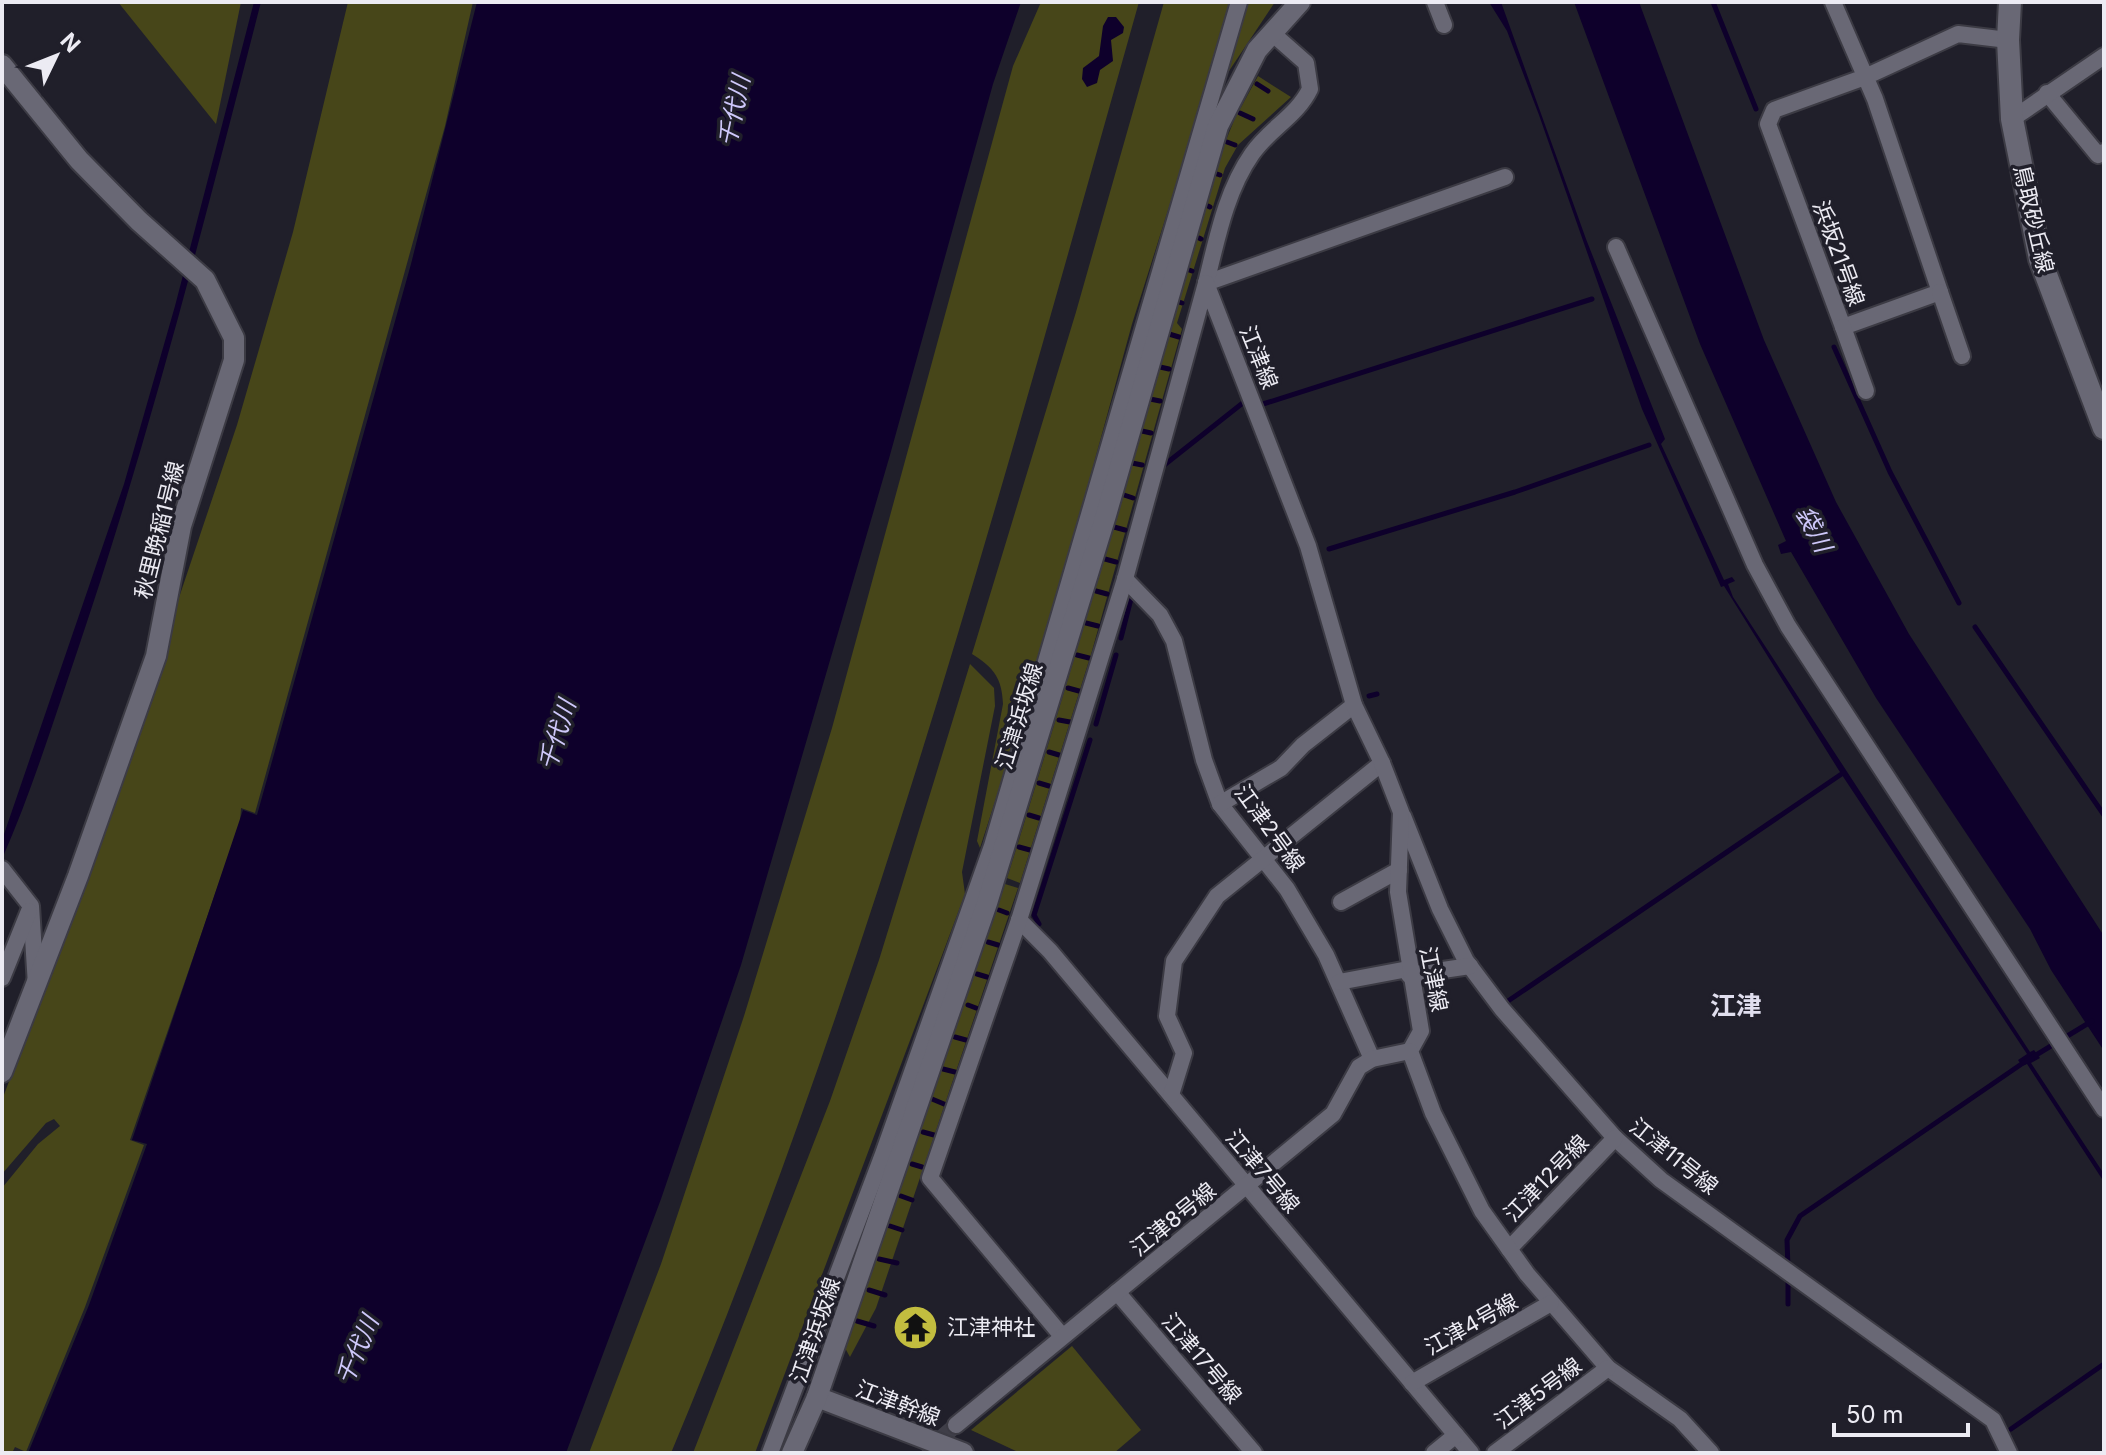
<svg xmlns="http://www.w3.org/2000/svg" width="2106" height="1455" font-family="Inter,'Noto Sans JP',sans-serif">
	<style>
		.green { fill: #474619 }
		.water { fill: #0e002b }
		.lines { fill: none; stroke-linecap: round; stroke-linejoin: round }
		.stream { stroke: #0e002b; stroke-width: 5 }
		.minor-tunnel { stroke: #3f3e48; stroke-width: 16; stroke-dasharray: 16 8; stroke-linecap: butt }
		.minor-casing { stroke: #3c3b44; stroke-width: 20 }
		.tertiary-casing { stroke: #3c3b44; stroke-width: 24 }
		.secondary-casing { stroke: #3c3b44; stroke-width: 26 }
		.minor { stroke: #696875; stroke-width: 16 }
		.tertiary { stroke: #696875; stroke-width: 20 }
		.secondary { stroke: #696875; stroke-width: 22 }
		.labels { text-anchor: middle; dominant-baseline: central; stroke-width: 7; stroke-linejoin: round; paint-order: stroke }
		.street-label { font-size: 22px; fill: #ecebf3; stroke: #201f2a }
		.poi-label { font-size: 22px; fill: #ecebf3; stroke: #201f2a; text-anchor: start }
		.water-label { font-size: 24px; font-style: italic; fill: #cec8fa; stroke: #201f2a }
		.quarter-label { font-size: 26px; font-weight: bold; fill: #e0deee; stroke: #201f2a }
	</style>
	<rect width="100%" height="100%" fill="#201f2a"/>
	<g class="green">
		<path d="M118 2H241L216 124Z"/>
		<path d="M348 2H473L445 126 255 813 241 808 240 822 130 1140 144 1145 85 1307 26 1452 15 1447 12 1453H2V1188L38 1144 60 1126 54 1119 46 1123 2 1174V1100L76 904 237 425 293 232Z"/>
		<path d="M1041 2H1139C1001 491 868 983 671 1453H589L661 1264 744 1016 832 728 1013 66Z"/>
		<path d="M1164 2H1234L1132 324 1038 668 980 848 977 841 1003 704C1002 678 994 668 972 654L1076 312Z"/>
		<path d="M1244 2H1275L1227 74 1226 68Z"/>
		<path d="M1258 76 1291 97 1238 145 1225 168 1177 323 1182 329 1092 651 1020 883 1007 878C1083 635 1153 390 1224 145L1235 118Z"/>
		<path d="M970 664 994 688 995 706 962 872 965 894 755 1453H693L830 1101 879 960Z"/>
		<path d="M1005 884 1018 888 876 1308 850 1357 845 1348Z"/>
		<path d="M1072 1346 1141 1430 1114 1453H1020L971 1430Z"/>
	</g>
	<g class="water">
		<path d="M254 2H261C205 219 150 436 78 649 54 719 32 791 2 859V840L124 484 175 306Z"/>
		<path d="M477 2H1021L993 84 890 455 741 965 661 1199 566 1453H28L89 1305 147 1144 132 1140 243 810 257 815 411 264Z"/>
		<path d="M1489 2H1501L1586 239 1665 439 1661 444 1724 580 1732 577 1735 581 1728 584 1733 597 2030 1052 2034 1050 2040 1058 2031 1063 2104 1174V1182L2027 1064 2022 1066 2018 1060 2027 1054 1838 769 1724 586 1721 587 1642 409 1539 115 1507 31Z"/>
		<path d="M1574 2H1639L1764 340 1836 502 1909 634 2104 936V1051L2051 970 2030 929 1876 698 1791 552 1781 554 1778 545 1786 541 1700 344Z"/>
		<path d="M1108 17H1116L1124 27 1123 33 1111 40 1113 61 1100 70 1097 83 1087 87 1082 79 1083 68 1099 56 1103 26Z"/>
	</g>
	<g class="lines">
		<g class="stream">
			<path d="M1713 2 1756 109"/>
			<path d="M1257 84 1268 91"/>
			<path d="M1240 113 1253 119"/>
			<path d="M1227 142 1235 145"/>
			<path d="M1217 174 1220 175"/>
			<path d="M1208 206 1210 207"/>
			<path d="M1199 238 1201 239"/>
			<path d="M1189 270 1192 271"/>
			<path d="M1179 302 1182 303"/>
			<path d="M1169 334 1179 337"/>
			<path d="M1834 347 1890 472 1959 603"/>
			<path d="M1160 367 1169 369"/>
			<path d="M1150 399 1160 401"/>
			<path d="M1263 404 1592 299"/>
			<path d="M1142 431 1151 433"/>
			<path d="M1132 463 1142 465"/>
			<path d="M1163 466 1244 402"/>
			<path d="M1124 495 1133 498"/>
			<path d="M1114 527 1125 530"/>
			<path d="M1329 549 1515 492 1649 445"/>
			<path d="M1105 559 1116 562"/>
			<path d="M1096 591 1107 594"/>
			<path d="M1086 623 1098 626"/>
			<path d="M1975 627 2104 815"/>
			<path d="M1121 638 1132 595"/>
			<path d="M1077 655 1089 658"/>
			<path d="M1068 688 1079 691"/>
			<path d="M1369 696 1377 694"/>
			<path d="M1059 720 1070 722"/>
			<path d="M1096 724 1116 655"/>
			<path d="M1049 752 1059 755"/>
			<path d="M1039 783 1049 786"/>
			<path d="M1029 815 1039 818"/>
			<path d="M1019 847 1030 850"/>
			<path d="M999 910 1007 913"/>
			<path d="M1039 924 1034 915 1090 740"/>
			<path d="M988 942 998 945"/>
			<path d="M977 974 987 977"/>
			<path d="M1508 1001 1843 773"/>
			<path d="M968 1005 976 1008"/>
			<path d="M955 1037 966 1040"/>
			<path d="M943 1069 955 1072"/>
			<path d="M932 1099 944 1104"/>
			<path d="M923 1132 934 1135"/>
			<path d="M912 1164 922 1167"/>
			<path d="M901 1196 912 1200"/>
			<path d="M890 1226 902 1230"/>
			<path d="M879 1259 897 1263"/>
			<path d="M1788 1268 1787 1240 1800 1216 2023 1063 2092 1021"/>
			<path d="M1788 1278V1304"/>
			<path d="M869 1290 885 1295"/>
			<path d="M857 1321 874 1326"/>
			<path d="M2011 1429 2104 1364"/>
		</g>
		<path class="minor-tunnel" d="M924 1453 956 1425"/>
		<defs>
			<g id="minor">
				<path d="M1435 2 1444 25"/>
				<path d="M1833 2 1875 99 1940 292 1843 327 1768 124 1774 110 1865 77 1958 34 2008 40"/>
				<path d="M2047 93 2098 155 2104 152"/>
				<path d="M2012 119 2104 56"/>
				<path d="M1616 247 1755 565 1788 626 2104 1109"/>
				<path d="M1206 283 1505 177"/>
				<path d="M1206 283C1217 239 1226 191 1252 154 1269 129 1297 116 1310 89L1306 63 1272 33"/>
				<path d="M1940 292 1962 356"/>
				<path d="M1843 327 1866 391"/>
				<path d="M1125 579 1160 615 1174 641 1204 760 1220 804 1287 889 1326 955 1372 1059"/>
				<path d="M1220 804 1281 768 1303 745 1354 705"/>
				<path d="M1403 816 1440 909 1466 961 1502 1009 1615 1138 1661 1180 1993 1420 2009 1453"/>
				<path d="M2 869 31 906 36 985"/>
				<path d="M1341 902 1399 870"/>
				<path d="M1019 920 1050 951 1471 1453"/>
				<path d="M1409 975 1470 966"/>
				<path d="M2 978 29 911"/>
				<path d="M1339 982 1408 969"/>
				<path d="M1171 1095 1184 1053 1167 1016 1174 961 1217 896 1382 763"/>
				<path d="M1509 1249 1615 1138"/>
				<path d="M1117 1292 1254 1453"/>
				<path d="M1062 1336 930 1178 1019 920 1125 579 1206 283 1308 546 1354 705 1382 763 1401 812 1398 892 1421 1031 1410 1051 1433 1113 1482 1211 1527 1274 1608 1368 1680 1419 1711 1453"/>
				<path d="M1412 1383 1551 1303"/>
				<path d="M956 1425 1333 1114 1359 1067 1372 1059 1410 1051"/>
				<path d="M770 1453 883 1154 992 846 1239 2"/>
				<path d="M1434 1453 1456 1435"/>
				<path d="M1495 1453 1608 1368"/>
			</g>
			<g id="tertiary">
				<path d="M2 65 79 160 139 221 205 280 234 338V360L181 526 156 656 78 876 2 1072"/>
				<path d="M817 1397 963 1453"/>
				<path d="M792 1453 817 1397 987 903 1106 515 1218 126 1257 50 1300 2"/>
			</g>
			<path id="secondary" d="M2010 2 2008 40 2012 119 2040 259 2104 428"/>
		</defs>
		<use href="#minor" class="minor-casing"/>
		<use href="#tertiary" class="tertiary-casing"/>
		<use href="#secondary" class="secondary-casing"/>
		<use href="#minor" class="minor"/>
		<use href="#tertiary" class="tertiary"/>
		<use href="#secondary" class="secondary"/>
	</g>
	<defs>
		<symbol id="temple-disc" viewBox="-11 -11 22 22"><circle r="9.5" fill="#c2bd3f" stroke="#201f2a"/><path d="M0-6L5-2H3V0L6.5 2.5H4V6H1.5V3h-3V6H-4V2.5H-6.5L-3 0V-2H-5Z" fill="#111"/></symbol>
	</defs>
	<g fill-rule="evenodd">
		<use href="#temple-disc" x="890" y="1302" width="51" height="51"/>
	</g>
	<g class="labels">
		<g class="street-label">
			<text transform="translate(2034 219) rotate(77)">鳥取砂丘線</text>
			<text transform="translate(1839 253) rotate(70)">浜坂21号線</text>
			<text transform="translate(1259 357) rotate(68)">江津線</text>
			<text transform="translate(159 530) rotate(-76)">秋里晩稲1号線</text>
			<text transform="translate(1019 716) rotate(-73)">江津浜坂線</text>
			<text transform="translate(1270 828) rotate(54)">江津2号線</text>
			<text transform="translate(1434 979) rotate(79)">江津線</text>
			<text transform="translate(1674 1156) rotate(39)">江津11号線</text>
			<text transform="translate(1263 1171) rotate(50)">江津7号線</text>
			<text transform="translate(1546 1178) rotate(-46)">江津12号線</text>
			<text transform="translate(1173 1219) rotate(-39)">江津8号線</text>
			<text transform="translate(1471 1324) rotate(-29)">江津4号線</text>
			<text transform="translate(815 1330) rotate(-71)">江津浜坂線</text>
			<text transform="translate(1202 1358) rotate(50)">江津17号線</text>
			<text transform="translate(1538 1393) rotate(-37)">江津5号線</text>
			<text transform="translate(898 1403) rotate(21)">江津幹線</text>
		</g>
		<g class="poi-label">
			<text x="947" y="1327">江津神社</text>
		</g>
		<g class="water-label">
			<text transform="translate(734 111) rotate(-78)">千代川</text>
			<text transform="translate(1814 529) rotate(63)">袋川</text>
			<text transform="translate(557 735) rotate(-73)">千代川</text>
			<text transform="translate(357 1350) rotate(-67)">千代川</text>
		</g>
		<g class="quarter-label">
			<text x="1736" y="1005">江津</text>
		</g>
	</g>
	<rect width="2106" height="1455" fill="none" stroke="#ecebf3" stroke-width="8"/>
	<g transform="translate(56 56) rotate(47)" stroke="#201f2a" stroke-width="6" paint-order="stroke">
	<path d="M0-6L14 30L0 20L-14 30Z" fill="#ecebf3"/>
	<text y="-12" font-size="22" font-weight="bold" text-anchor="middle" fill="#ecebf3">N</text>
	</g>
	<path d="M1834 1423v12h134v-12" fill="none" stroke="#ecebf3" stroke-width="4"/>
	<text x="1846" y="1423" font-size="24" fill="#ecebf3" stroke="#201f2a" stroke-width="6" paint-order="stroke">50 m</text>
</svg>
